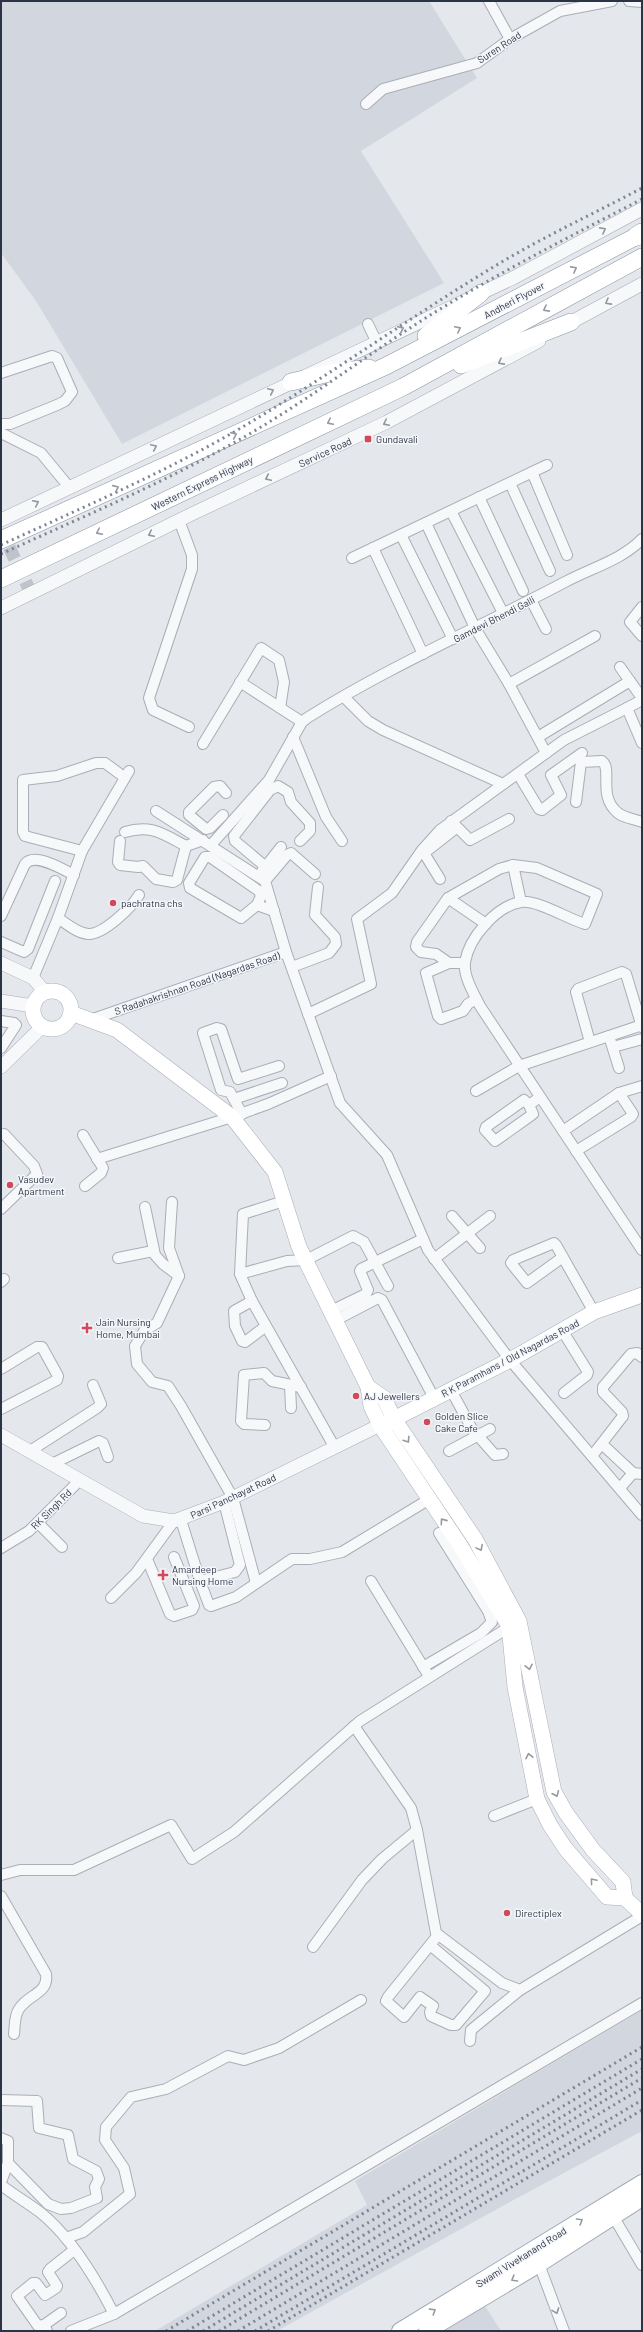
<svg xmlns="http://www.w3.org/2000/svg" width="643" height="2332" font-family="Barlow,sans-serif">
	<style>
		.built { fill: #d2d6de }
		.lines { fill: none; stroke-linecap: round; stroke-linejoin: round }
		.tertiary-tunnel { stroke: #bfc3cb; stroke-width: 13; stroke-dasharray: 13 6; stroke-linecap: butt }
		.minor-casing { stroke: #a9aeb7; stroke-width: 12 }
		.tertiary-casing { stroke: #a9aeb7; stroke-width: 14 }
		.secondary-casing { stroke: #a9aeb7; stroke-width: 16 }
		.primary-casing { stroke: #a3abb8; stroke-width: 18 }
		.trunk-casing { stroke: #8b94a3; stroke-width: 18 }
		.motorway-casing { stroke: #8b94a3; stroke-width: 20 }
		.minor { stroke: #f7f8fa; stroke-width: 10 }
		.tertiary { stroke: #f7f8fa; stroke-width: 13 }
		.secondary { stroke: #fff; stroke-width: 15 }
		.primary { stroke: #fff; stroke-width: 16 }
		.trunk { stroke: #fff; stroke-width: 17 }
		.motorway { stroke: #fff; stroke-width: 19 }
		.rail { stroke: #7d8696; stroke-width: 3; stroke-dasharray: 2 4; stroke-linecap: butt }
		.oneway { stroke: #9196a0 }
		.oneway2 { stroke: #959aa2 }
		.poi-dot { fill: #d1495b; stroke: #f4f6f9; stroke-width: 1.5 }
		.labels { text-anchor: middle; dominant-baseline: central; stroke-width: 3; stroke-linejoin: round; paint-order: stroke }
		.street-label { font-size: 10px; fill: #2b3445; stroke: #f4f6f9 }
		.poi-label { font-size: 10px; fill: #2b3445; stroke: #f4f6f9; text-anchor: start }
	</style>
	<rect width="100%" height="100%" fill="#e4e7ec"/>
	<g class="built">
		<path d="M1 1H429L477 78 361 151 444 283 122 444 36 301 1 253Z"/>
		<path d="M642 2010V2131L497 2209 277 2331H155L367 2205 355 2181Z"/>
		<path d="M485 2306 501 2331H448L447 2330Z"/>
	</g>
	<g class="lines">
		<path class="tertiary-tunnel" d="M1 530 31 593"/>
		<defs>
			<g id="minor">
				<path d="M489 1 510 39"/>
				<path d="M629 1 642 2"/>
				<path d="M366 104 383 89 477 63 510 39 560 11 612 1"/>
				<path d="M368 324 376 341"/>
				<path d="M1 373 52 356 57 358 72 392 65 401 57 405 10 424H1"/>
				<path d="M1 433 41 453 69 487"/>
				<path d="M532 472 567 555"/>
				<path d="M510 483 550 571"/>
				<path d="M479 497 523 591"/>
				<path d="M451 511 503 613"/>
				<path d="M179 520 192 555V569L149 698 153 710 189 727"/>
				<path d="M426 523 475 628 509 684 595 636"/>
				<path d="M401 535 453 639"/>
				<path d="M373 548 423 654"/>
				<path d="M352 558 547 465"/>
				<path d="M531 600 546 629"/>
				<path d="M642 607 630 622 642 636"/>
				<path d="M620 667 642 698"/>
				<path d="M240 682 302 722"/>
				<path d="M509 684 546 753"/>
				<path d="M344 697 368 721 383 730 503 784"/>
				<path d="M642 700 627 708 642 743"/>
				<path d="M293 737 326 817 342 841"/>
				<path d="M538 737 630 681"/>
				<path d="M203 744 261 648 279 660 284 682 280 708"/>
				<path d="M518 774 539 809 542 810 561 795 551 775 582 753"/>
				<path d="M576 802 581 762 602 761C613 769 597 796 618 813 624 818 635 819 642 822"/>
				<path d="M156 811 265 881 286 952"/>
				<path d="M223 815 210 828 206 829 189 815V812L214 787 220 786 226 793"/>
				<path d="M451 821 470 840 509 819"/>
				<path d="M125 832C151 824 163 834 186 846L203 840"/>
				<path d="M120 841 118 862 120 865 138 867 143 866 156 879 173 882 177 880 186 846"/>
				<path d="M211 845 269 780 302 722 307 718C388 667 480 627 565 582 591 568 622 560 642 539"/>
				<path d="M428 850 456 828"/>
				<path d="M82 851 25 836 23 832V780L57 776 96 763H105L124 777"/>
				<path d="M424 853 440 879"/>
				<path d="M266 867 235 841 234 836 270 790 278 786 288 792 291 802 310 823V831L300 841"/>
				<path d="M262 871 281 847"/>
				<path d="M265 881 287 855 291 853 315 874"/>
				<path d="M448 898 417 942 416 947 421 952 436 954 449 963H465"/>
				<path d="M521 902 513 865 537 868 597 894 585 924C568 919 538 900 521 902 496 906 469 938 465 962 463 976 474 994 480 1006L642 1250"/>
				<path d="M257 905 241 918 190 888 189 883 205 857H210L259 891 261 896 257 905 274 911"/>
				<path d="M1 916 25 864C35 852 62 869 74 875"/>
				<path d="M58 918C67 924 77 933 88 934 103 935 132 907 139 895"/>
				<path d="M486 924 448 898 499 869 513 865"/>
				<path d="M1 942 24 952 28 949 55 881"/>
				<path d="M449 963 426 973 438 1016 441 1019 463 1011 468 1004 476 999"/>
				<path d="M292 967 329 953 336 944 335 937 315 915 318 887"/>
				<path d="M33 978 58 918 82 851 129 771"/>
				<path d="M308 1014 371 984 357 919 392 893 422 850 440 830 564 740 627 708"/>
				<path d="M93 1019 286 952 340 1103 387 1155 428 1250 510 1360 642 1515"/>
				<path d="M1 1021 14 1023 16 1025 1 1048"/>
				<path d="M609 1036 619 1068"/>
				<path d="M590 1042 576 992 578 989 622 972 626 974 642 1027"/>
				<path d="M613 1047 642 1039"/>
				<path d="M476 1091 519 1066 642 1025"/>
				<path d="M234 1099 282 1083"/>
				<path d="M529 1105 533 1114 495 1141 485 1130 486 1127 524 1100 529 1105 540 1097"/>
				<path d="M242 1114 230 1092 221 1090 203 1033 217 1028 221 1029 238 1079 279 1066"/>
				<path d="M563 1131 619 1093 642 1086"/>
				<path d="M83 1135 103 1168 101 1173 85 1186"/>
				<path d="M576 1151 631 1117 633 1114 619 1093"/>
				<path d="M97 1159 232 1117 268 1104 331 1076"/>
				<path d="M172 1202 169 1248 179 1276 157 1323 144 1331 135 1346 137 1364 152 1382 168 1386 181 1406 233 1498 256 1583"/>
				<path d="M145 1207 155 1255 163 1264 179 1276"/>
				<path d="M1 1209 37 1174 34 1166 4 1134"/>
				<path d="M452 1216 480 1248"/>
				<path d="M563 1257 527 1283 511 1263 513 1260 554 1243 556 1245 594 1312"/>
				<path d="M118 1258 153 1251"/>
				<path d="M434 1259 490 1216"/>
				<path d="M240 1274 243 1214 284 1201"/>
				<path d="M1 1282 4 1279"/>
				<path d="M252 1301 234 1311 235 1326 242 1341 245 1342 266 1326"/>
				<path d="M331 1311 366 1294 368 1290 360 1271 361 1269 423 1239"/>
				<path d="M336 1320 378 1298 382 1300 434 1398"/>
				<path d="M562 1330 588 1372 587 1375 564 1393"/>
				<path d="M1 1369 37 1347H42L58 1376 57 1380 1 1409"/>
				<path d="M290 1385 291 1408"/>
				<path d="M451 1390 472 1429 495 1455 503 1454"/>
				<path d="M265 1425 244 1424 241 1421 244 1375 264 1373 272 1381 301 1387"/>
				<path d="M603 1445 633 1473"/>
				<path d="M335 1448 252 1301 240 1274 287 1261 306 1260 353 1236 364 1242 388 1286"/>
				<path d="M30 1451 97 1408 101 1404 93 1385"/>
				<path d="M449 1451 490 1429"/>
				<path d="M592 1456 623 1416 622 1412 603 1392V1387L631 1354 637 1353 642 1357"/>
				<path d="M52 1464 99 1441 103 1443 108 1457"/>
				<path d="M620 1488 633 1473 642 1474"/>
				<path d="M181 1520 200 1581 235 1572 240 1565 224 1502"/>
				<path d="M38 1523 62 1547"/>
				<path d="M1 1548 29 1531 80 1480"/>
				<path d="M147 1559 170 1614 174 1616 192 1610 194 1606 174 1557"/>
				<path d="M200 1581 209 1605 211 1606 236 1597 292 1559H310L342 1552 428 1500"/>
				<path d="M371 1581 427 1673"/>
				<path d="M111 1598 136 1573 174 1521"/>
				<path d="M423 1667 481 1633 492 1622 488 1611 439 1533"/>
				<path d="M354 1726 411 1808 417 1830 436 1933 502 1983 520 1990 642 1916"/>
				<path d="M494 1816 537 1799"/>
				<path d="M1 1875 20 1870H74L171 1825 192 1859 234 1832 360 1721 514 1624"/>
				<path d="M1 1896 46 1974C49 1994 28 1994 19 2009 14 2016 15 2026 14 2034"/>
				<path d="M430 1945 485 1991 456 2025H451L431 2016 430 2012 433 2006 420 1997 404 2017 386 2001 388 1997 438 1935"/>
				<path d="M313 1947 362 1880 382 1859 417 1830"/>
				<path d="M470 2041 471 2030 520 1990"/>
				<path d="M1 2100 37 2101 39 2128 68 2135 73 2159 96 2171 99 2179 95 2187 97 2198 71 2208 61 2209 48 2204 8 2163V2141L1 2138"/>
				<path d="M1 2182 8 2163"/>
				<path d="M1 2185C14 2195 28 2203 41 2213 72 2238 96 2279 114 2314"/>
				<path d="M613 2216 642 2265"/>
				<path d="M66 2238 83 2232 130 2194 124 2168 105 2140 106 2127 131 2097 166 2089 228 2056 244 2060 279 2048 361 2000"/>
				<path d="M539 2264 564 2331"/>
				<path d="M44 2325 61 2313"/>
				<path d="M47 2331 44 2325 38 2326 17 2296 33 2283H36L45 2295 56 2288 57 2286 48 2272 50 2269 74 2250"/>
				<path d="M71 2331 114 2314 642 2003"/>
			</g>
			<g id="tertiary">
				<path d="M564 326 642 284"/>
				<path d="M1 520 513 278 642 209"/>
				<path d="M1 608 196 512 387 422 539 341"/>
				<path d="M1 963 33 978 45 992"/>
				<path d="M1 1001 33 1006"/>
				<path d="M1 1067 42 1027"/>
				<path d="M1 1435 143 1516 174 1521 224 1502 380 1425"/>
			</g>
			<g id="secondary">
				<circle cx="52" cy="1010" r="19"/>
				<path d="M71 1013 117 1030 232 1117 275 1172 299 1247 368 1387 371 1406 380 1425 460 1545 509 1626 515 1687 537 1799 550 1825 565 1848 607 1897 625 1898"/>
				<path d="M368 1387 384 1398 394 1419 475 1539 519 1621 554 1792 566 1813 593 1850 623 1882 625 1898 642 1914"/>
				<path d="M386 1423 510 1360 594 1312 642 1295"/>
			</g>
			<g id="primary">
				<path d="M400 2331 642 2183"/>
				<path d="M427 2331 539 2264 642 2198"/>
			</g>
			<g id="trunk">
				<path d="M426 336 481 293"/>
				<path d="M461 365 571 322"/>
				<path d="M291 382 330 373 369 368"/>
				<path d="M1 540 386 366 637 236"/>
				<path d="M1 579 403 387 642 257"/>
			</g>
			<path id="motorway" d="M637 236 642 233"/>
		</defs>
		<use href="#minor" class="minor-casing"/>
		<use href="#tertiary" class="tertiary-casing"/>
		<use href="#secondary" class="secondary-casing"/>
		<use href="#primary" class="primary-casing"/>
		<use href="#trunk" class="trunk-casing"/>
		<use href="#motorway" class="motorway-casing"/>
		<use href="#minor" class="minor"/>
		<use href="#tertiary" class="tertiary"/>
		<use href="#secondary" class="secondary"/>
		<use href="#primary" class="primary"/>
		<use href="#trunk" class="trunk"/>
		<use href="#motorway" class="motorway"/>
		<g class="rail">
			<path d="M1 545C79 509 159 475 234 432 323 380 407 319 495 266 543 237 593 214 642 188"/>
			<path d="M1 554C80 518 161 484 237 441 305 403 366 355 432 314 500 272 571 236 642 199"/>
			<path d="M166 2331 642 2047"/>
			<path d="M187 2331 642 2059"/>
			<path d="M203 2331 642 2069"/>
			<path d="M219 2331 642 2078"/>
			<path d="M238 2331 642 2088"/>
			<path d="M255 2331 642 2100"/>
			<path d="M268 2331 642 2110"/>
		</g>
	</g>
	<defs><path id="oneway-chevron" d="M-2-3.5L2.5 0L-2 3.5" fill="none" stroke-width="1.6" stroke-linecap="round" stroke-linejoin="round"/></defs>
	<g class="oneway">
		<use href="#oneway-chevron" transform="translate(603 230) rotate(-28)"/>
		<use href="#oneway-chevron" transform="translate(608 302) rotate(151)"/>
		<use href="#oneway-chevron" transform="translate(401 329) rotate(-25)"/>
		<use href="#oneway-chevron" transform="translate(501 362) rotate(152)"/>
		<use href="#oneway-chevron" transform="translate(271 391) rotate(-25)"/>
		<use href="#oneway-chevron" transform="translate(386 423) rotate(154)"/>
		<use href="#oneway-chevron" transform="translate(154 447) rotate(-25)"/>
		<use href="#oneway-chevron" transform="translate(268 478) rotate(155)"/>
		<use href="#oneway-chevron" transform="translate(36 503) rotate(-26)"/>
		<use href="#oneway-chevron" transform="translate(151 534) rotate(154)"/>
		<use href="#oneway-chevron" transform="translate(556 2311) rotate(70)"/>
	</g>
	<g class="oneway2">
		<use href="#oneway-chevron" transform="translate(574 269) rotate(-28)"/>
		<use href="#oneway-chevron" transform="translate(546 309) rotate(152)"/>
		<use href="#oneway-chevron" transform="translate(458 329) rotate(-27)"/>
		<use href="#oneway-chevron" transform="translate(330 422) rotate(154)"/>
		<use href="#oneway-chevron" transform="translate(234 435) rotate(-24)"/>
		<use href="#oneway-chevron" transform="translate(116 488) rotate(-24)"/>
		<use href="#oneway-chevron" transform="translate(99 532) rotate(154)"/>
		<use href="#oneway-chevron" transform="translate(407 1440) rotate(57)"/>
		<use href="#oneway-chevron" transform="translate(443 1521) rotate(-125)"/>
		<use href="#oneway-chevron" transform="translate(480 1548) rotate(62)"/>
		<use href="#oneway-chevron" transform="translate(529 1667) rotate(78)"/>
		<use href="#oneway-chevron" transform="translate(529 1756) rotate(-102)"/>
		<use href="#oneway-chevron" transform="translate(556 1794) rotate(67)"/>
		<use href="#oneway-chevron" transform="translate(593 1881) rotate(-130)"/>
		<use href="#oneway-chevron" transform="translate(580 2221) rotate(-31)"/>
		<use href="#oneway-chevron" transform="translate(514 2279) rotate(149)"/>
		<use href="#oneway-chevron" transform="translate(433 2311) rotate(-32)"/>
	</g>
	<g class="poi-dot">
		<rect x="364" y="435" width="8" height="8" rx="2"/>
		<circle cx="113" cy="903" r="4"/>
		<circle cx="10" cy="1185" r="4"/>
		<path d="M85 1322h4v4h4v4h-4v4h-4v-4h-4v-4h4z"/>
		<circle cx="356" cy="1396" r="4"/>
		<circle cx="427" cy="1422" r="4"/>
		<path d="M161 1569h4v4h4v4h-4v4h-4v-4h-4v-4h4z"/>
		<circle cx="507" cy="1913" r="4"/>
	</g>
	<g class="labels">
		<g class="street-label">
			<text transform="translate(499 47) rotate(-33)">Suren Road</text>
			<text transform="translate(514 300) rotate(-28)">Andheri Flyover</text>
			<text transform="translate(325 452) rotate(-25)">Service Road</text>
			<text transform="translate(202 483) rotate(-26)">Western Express Highway</text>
			<text transform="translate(494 619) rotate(-27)">Gamdevi Bhendi Galli</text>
			<text transform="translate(197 983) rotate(-19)">S Radahakrishnan Road (Nagardas Road)</text>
			<text transform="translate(510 1358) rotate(-28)">R K Paramhans / Old Nagardas Road</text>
			<text transform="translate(233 1496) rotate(-25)">Parsi Panchayat Road</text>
			<text transform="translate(51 1509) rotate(-45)">RK Singh Rd</text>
			<text transform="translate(521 2257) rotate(-32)">Swami Vivekanand Road</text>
		</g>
		<g class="poi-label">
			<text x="376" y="439">Gundavali</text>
			<text x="121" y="903">pachratna chs</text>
			<text x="18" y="1179">Vasudev<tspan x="18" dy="12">Apartment</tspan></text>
			<text x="96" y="1322">Jain Nursing<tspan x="96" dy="12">Home, Mumbai</tspan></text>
			<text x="364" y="1396">AJ Jewellers</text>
			<text x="435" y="1416">Golden Slice<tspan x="435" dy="12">Cake Cafe</tspan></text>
			<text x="172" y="1569">Amardeep<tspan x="172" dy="12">Nursing Home</tspan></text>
			<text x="515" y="1913">Directiplex</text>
		</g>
	</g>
	<rect width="643" height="2332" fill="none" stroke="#2b3445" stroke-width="4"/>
</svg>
